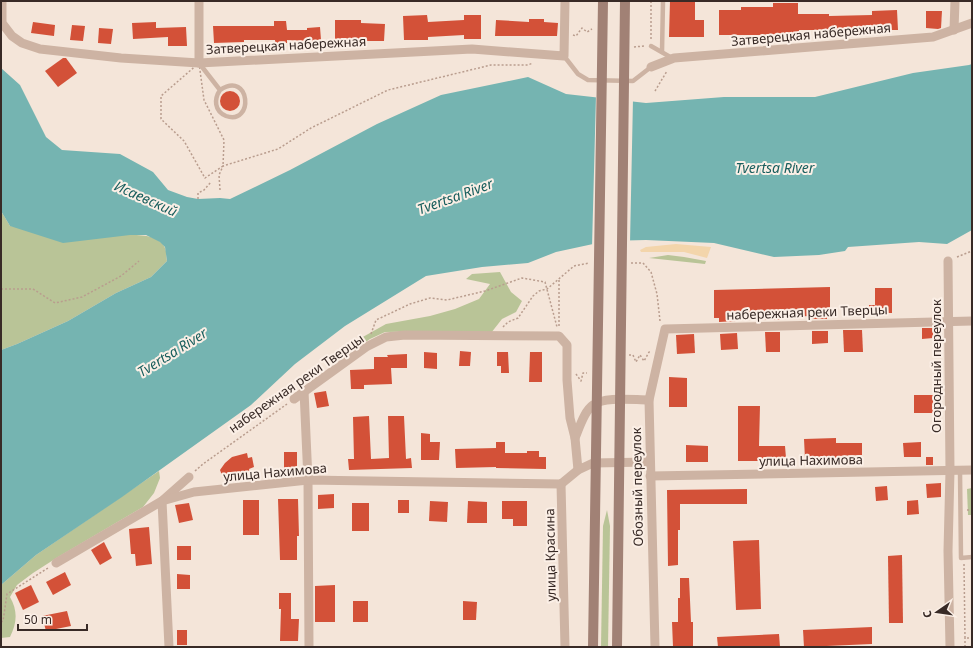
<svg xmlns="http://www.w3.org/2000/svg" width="973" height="648" font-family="'Noto Sans',sans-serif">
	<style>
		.green { fill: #b9c497 }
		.sand { fill: #f3d5ab }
		.water { fill: #75b4b1 }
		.pier { fill: #f4e5d9 }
		.building { fill: #d35138 }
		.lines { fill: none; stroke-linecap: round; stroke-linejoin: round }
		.path { stroke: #b99d8e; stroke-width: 1.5; stroke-dasharray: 2 2; stroke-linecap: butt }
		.lane { stroke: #cdb3a3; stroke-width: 4.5 }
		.street { stroke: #cdb3a3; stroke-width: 9 }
		.secondary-bridge { stroke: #a18175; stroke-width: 10 }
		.labels { text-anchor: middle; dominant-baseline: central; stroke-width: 4; stroke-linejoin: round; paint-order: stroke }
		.street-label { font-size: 13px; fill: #382a26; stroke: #fbefe6 }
		.water-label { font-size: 14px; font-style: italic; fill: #175d5c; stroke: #fbefe6 }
	</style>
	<rect width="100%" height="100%" fill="#f4e5d9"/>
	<g class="green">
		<path d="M1 211 10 226 130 235C140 235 160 235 165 248 167 252 166 257 167 261L151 277 116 293 68 321 17 344 1 350Z"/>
		<path d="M668 255 684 257 706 261 705 264 649 258Z"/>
		<path d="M500 272 511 292 522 301 516 312 502 319 491 333 465 334 435 331 385 332 370 339 347 355 343 351 361 338 386 324 430 316 455 309 479 299 490 284 466 279 472 274Z"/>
		<path d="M159 471 160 478 154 493 143 507 58 557 33 573 17 585 10 597C18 611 17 623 10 637L1 638V585L36 555Z"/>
		<path d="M972 488V515H968L967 489Z"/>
		<path d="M607 510 610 526 608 647H601L603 526Z"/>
	</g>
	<path class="sand" d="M676 244 711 247 707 258 684 252H641L640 250 646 247Z"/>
	<path class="water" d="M972 64V230L947 244 919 242 848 247 845 251 819 255 774 257 714 243 646 240 607 241 556 252 528 263 482 267 426 276 345 326 295 364 251 405 122 497 36 555 1 585V350L17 344 68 321 116 293 151 277 167 261 165 247 160 242 146 235H130L63 243 10 226 1 211V68L20 85 46 137 62 150 120 154 153 172 168 190 187 197 198 199 220 198 230 199 290 170 377 124 441 95 528 77 566 94 646 103 724 97H815L913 73 969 65Z"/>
	<path class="pier" d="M596 95 633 99 630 243H607L592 247Z"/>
	<g class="building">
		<path d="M670 1H695V20H704V37H669Z"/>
		<path d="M773 3H798V14H829V16L872 15V11L897 10 898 30H799V33L763 35H719V10H741V7H773Z"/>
		<path d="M926 11H942L941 28 938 29 926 28Z"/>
		<path d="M427 15 428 22 464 20V15H481V39H464V35L428 37V40H404L403 16Z"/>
		<path d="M529 19H544V22L558 23 557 36H495L496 20 529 22Z"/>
		<path d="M335 20H361V23L385 24 384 41H335Z"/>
		<path d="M274 21H286L287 30H307V28L320 27 321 40 309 42 308 41 287 40V43H275V40H244V42L214 43 213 26H274Z"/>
		<path d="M33 22 55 25 54 36 31 33Z"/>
		<path d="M156 22V28L186 27 187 46H168V37L133 39 132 23Z"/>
		<path d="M72 25 85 26 83 41 70 40Z"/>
		<path d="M99 28 113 29 111 44 98 43Z"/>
		<path d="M63 58H66L77 73 58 87 45 71Z"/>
		<circle cx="230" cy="101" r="10"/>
		<path d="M830 287V315H827V319H812V316L779 317 780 320H765V317L736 318V321L719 322V318H714V290Z"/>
		<path d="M875 288H892V313H869V305H875Z"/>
		<path d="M922 328H933V338L922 339Z"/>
		<path d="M843 330H862L863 352H844Z"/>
		<path d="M812 331H828V343L812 344Z"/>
		<path d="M765 332H780V352H766Z"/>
		<path d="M737 333 738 349 721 350 720 334Z"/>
		<path d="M694 334 695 353 677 354 676 335Z"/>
		<path d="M460 351 471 352 470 366H459Z"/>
		<path d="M424 352 437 353V369L424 368Z"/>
		<path d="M497 352H508L509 373H501V366H497Z"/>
		<path d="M530 352H542V382H529Z"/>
		<path d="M407 354V368H391L392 384 364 385V389H351L350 370 374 369V357H388L387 355Z"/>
		<path d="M669 377 687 378V407H669Z"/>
		<path d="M326 391 329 406 317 408 314 393Z"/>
		<rect x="914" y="395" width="19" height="18"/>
		<path d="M738 406H760L759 446H785L786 458 759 459V461H738Z"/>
		<path d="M369 416 371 459 389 458 388 416H404L406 459 411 458 412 468 349 470 348 459H354L353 417Z"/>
		<path d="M421 433 430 434V442H440L439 460H421Z"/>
		<path d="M836 438V443H862V455L837 456V458L805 459 804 439Z"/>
		<path d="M496 442H505V453H527V451H539V457H546V469L496 468V467L456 468 455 449 496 448Z"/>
		<path d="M921 442V457H904L903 443Z"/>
		<path d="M686 445 708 446V462H686Z"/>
		<rect x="284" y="452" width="13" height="18"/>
		<path d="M247 453 248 458 252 457 254 467 249 469 250 473 237 477 236 474 223 478 220 470 225 463 232 457Z"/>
		<rect x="926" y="457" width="7" height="8"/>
		<path d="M941 483V497L927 498 926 484Z"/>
		<path d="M887 486 888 500 876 501 875 487Z"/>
		<path d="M747 489V504H680V530H678V565L668 566 667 490Z"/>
		<path d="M334 494V508L318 509V495Z"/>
		<path d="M278 499H298L299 536H297V560H280Z"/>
		<rect x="243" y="500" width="16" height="35"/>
		<rect x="398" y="500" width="11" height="13"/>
		<path d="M918 500 919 514 907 515V501Z"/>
		<path d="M430 501 448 502 447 522 429 521Z"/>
		<path d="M468 501 487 502V523H467Z"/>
		<path d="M502 501H527V526H513V519H502Z"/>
		<path d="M189 503 193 520 179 523 175 505Z"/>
		<rect x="352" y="503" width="17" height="28"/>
		<path d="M149 527 152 564 136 566 135 554H131L129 529Z"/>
		<path d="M759 540 761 609 736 610 733 541Z"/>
		<path d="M104 542 112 558 100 565 91 550Z"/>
		<rect x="177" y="546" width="14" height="14"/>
		<path d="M902 555 903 623H889L888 556Z"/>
		<path d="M65 572 71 585 53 595 46 582Z"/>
		<path d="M177 574 190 575V589H177Z"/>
		<path d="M680 578H689L691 622H693V647H673L672 622H678V598H680Z"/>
		<path d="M31 585 39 602 23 610 15 593Z"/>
		<path d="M335 585V622H315V586Z"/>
		<path d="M279 593H291V619H299L298 641H280L281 609H279Z"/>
		<rect x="353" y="601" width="15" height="21"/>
		<path d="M463 601 477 602 476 620H463Z"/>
		<path d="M67 611 71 626 46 631 42 616Z"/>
		<path d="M872 627V644L804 647 803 630Z"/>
		<rect x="177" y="630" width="10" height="15"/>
		<path d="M779 634 780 647H718L717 637Z"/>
	</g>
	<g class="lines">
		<g class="path">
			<path d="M651 1V39"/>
			<path d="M573 35 576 36 582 28 587 32 592 29"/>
			<path d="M634 47 644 46"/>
			<path d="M199 63 204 100 224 140 223 166 205 178 184 141 161 119V96Z"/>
			<path d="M655 91 667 71"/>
			<path d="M220 190 219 175 223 166 278 149 311 128 388 90 491 65H528L533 63"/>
			<path d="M198 199V193L204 190 211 182"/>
			<path d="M957 257 972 251"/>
			<path d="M631 263H643L651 272 657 294 660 321"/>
			<path d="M559 280V327"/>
			<path d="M1 289H33L55 303 82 297 121 276 139 261"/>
			<path d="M503 327 508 322 518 318 533 296 539 291 547 289 574 266 589 263"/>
			<path d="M371 334 376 320 410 304 430 298 447 300 485 291 522 278 545 282 557 327"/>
			<path d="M629 355H633L636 362 640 355 644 361 649 352H651"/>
			<path d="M576 374 581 381 583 373H587"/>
			<path d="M195 471 203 464 287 404"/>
			<path d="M967 510H972"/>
			<path d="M964 564 965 638H972"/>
			<path d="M1 622 3 621 7 594 48 568"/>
			<path d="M965 647V638"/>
		</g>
		<g class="lane">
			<path d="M651 46 672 58"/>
			<path d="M662 52 663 1"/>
			<path d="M564 56 578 74 588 80 633 81 651 67"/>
			<path d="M199 63 220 90C214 99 214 111 226 116 254 126 251 70 220 90"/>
			<path d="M960 471 961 558 972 557"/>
		</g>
		<g class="street">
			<path d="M2 1V23L12 36 22 43 40 49 121 58 199 63 472 49 564 56 565 1"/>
			<path d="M199 1V63"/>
			<path d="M954 30 955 1"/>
			<path d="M651 67 674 58 933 37 972 23"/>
			<path d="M948 261 950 471 948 551 950 647"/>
			<path d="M304 391 308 480 309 647"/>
			<path d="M294 399 366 347 386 337 405 335 559 336 567 345V380L570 418 575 438 578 470"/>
			<path d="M575 438C579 429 584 411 593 405 605 396 633 400 649 400"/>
			<path d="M650 476 972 470"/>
			<path d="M561 484 565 647"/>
			<path d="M561 484 578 470 593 463 649 462"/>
			<path d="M163 500 189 477"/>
			<path d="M162 501 169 647"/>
			<path d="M56 563 162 501 194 492 308 480 561 484"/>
			<path d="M655 647 649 400 665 329 972 321"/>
		</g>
		<g class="secondary-bridge">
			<path d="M593 647 603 1"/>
			<path d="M617 647 625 1"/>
		</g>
	</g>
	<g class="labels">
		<g class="street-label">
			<text transform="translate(811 34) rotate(-5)">Затверецкая набережная</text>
			<text transform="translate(286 45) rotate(-3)">Затверецкая набережная</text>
			<text transform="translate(807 312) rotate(-2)">набережная реки Тверцы</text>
			<text transform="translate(936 366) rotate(-90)">Огородный переулок</text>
			<text transform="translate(296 383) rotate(-35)">набережная реки Тверцы</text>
			<text transform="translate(811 460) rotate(-1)">улица Нахимова</text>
			<text transform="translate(275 472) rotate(-5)">улица Нахимова</text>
			<text transform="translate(637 487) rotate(-91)">Обозный переулок</text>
			<text transform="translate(550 555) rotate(-91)">улица Красина</text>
		</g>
		<g class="water-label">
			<text x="775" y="167">Tvertsa River</text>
			<text transform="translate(455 196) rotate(-20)">Tvertsa River</text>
			<text transform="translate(146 198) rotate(24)">Исаевский</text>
			<text transform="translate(172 352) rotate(-32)">Tvertsa River</text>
		</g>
	</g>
	<rect width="973" height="648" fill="none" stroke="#382a26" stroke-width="4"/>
	<g transform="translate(937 612) rotate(257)" stroke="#fbefe6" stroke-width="3" paint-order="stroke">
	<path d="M0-3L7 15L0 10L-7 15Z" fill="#382a26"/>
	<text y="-6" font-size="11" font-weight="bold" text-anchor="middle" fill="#382a26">С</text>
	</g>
	<path d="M18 624v6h69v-6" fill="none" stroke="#382a26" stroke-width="2"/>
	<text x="24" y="624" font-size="12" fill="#382a26" stroke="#fbefe6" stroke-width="3" paint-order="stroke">50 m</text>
</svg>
